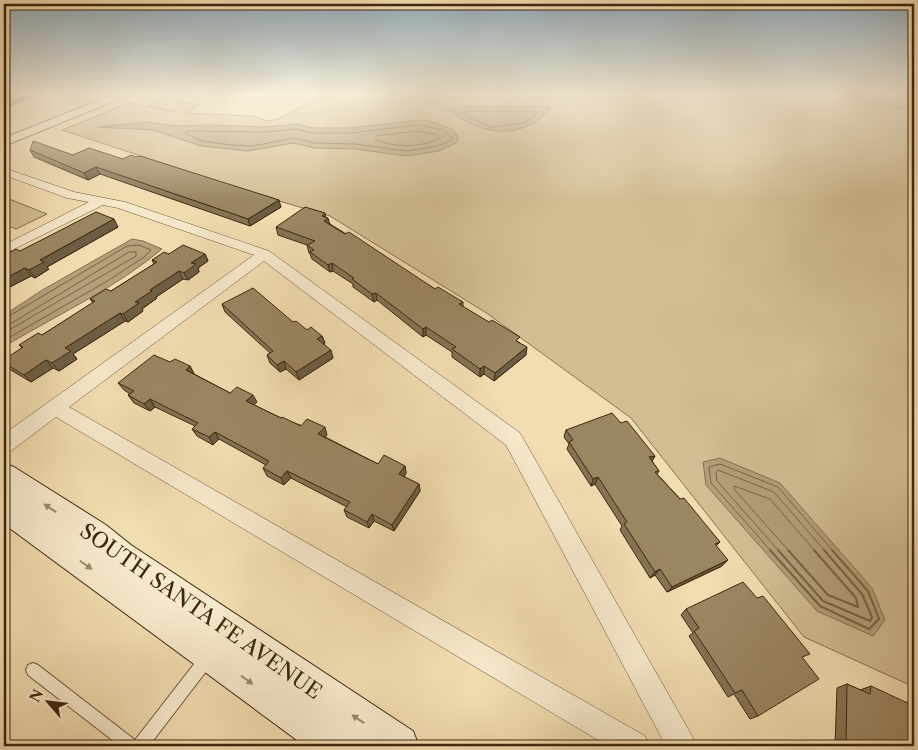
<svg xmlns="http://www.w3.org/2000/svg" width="918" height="750" font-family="'Libre Caslon Text',serif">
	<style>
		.green { fill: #d3be94; stroke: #887250 }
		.water { fill: #b49f79; stroke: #846f4e }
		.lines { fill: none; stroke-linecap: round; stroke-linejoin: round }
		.shore-far1 { stroke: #786343; stroke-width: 1 }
		.shore { stroke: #786343; stroke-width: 2 }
		.service-casing { stroke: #6a5436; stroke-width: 2 }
		.minor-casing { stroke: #6a5436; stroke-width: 1 }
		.tertiary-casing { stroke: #6a5436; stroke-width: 2 }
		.secondary-casing { stroke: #3c270d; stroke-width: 2 }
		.service { fill: #f7e9cc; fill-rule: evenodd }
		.minor { fill: #f7e9cc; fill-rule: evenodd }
		.tertiary { fill: #f7e9cc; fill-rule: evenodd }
		.secondary { fill: #f7e9cc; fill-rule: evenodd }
		.wall { fill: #857354; stroke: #3c270d }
		.shaded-wall { fill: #6c5e45; stroke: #3c270d }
		.building { fill: #9b8662; stroke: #3c270d }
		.oneway { fill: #9a886c }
		.labels { text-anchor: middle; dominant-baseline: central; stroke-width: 4; stroke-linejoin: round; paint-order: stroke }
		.near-street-label { font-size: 21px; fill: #3c270d; stroke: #f7e9cc }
	</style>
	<rect width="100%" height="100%" fill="#f2ddb0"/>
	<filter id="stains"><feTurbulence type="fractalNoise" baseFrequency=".004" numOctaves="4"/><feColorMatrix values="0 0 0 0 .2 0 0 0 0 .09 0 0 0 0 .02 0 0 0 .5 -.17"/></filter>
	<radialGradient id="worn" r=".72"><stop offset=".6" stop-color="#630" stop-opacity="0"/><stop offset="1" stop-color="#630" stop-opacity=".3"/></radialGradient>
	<g class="green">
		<path d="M325 94 914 95V687L804 637 631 418 488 314 330 216 269 198 62 130 129 103 175 112 148 105 166 98 199 105 185 113 251 116 268 121 278 119Z"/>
		<path d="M9 199 47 214 16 229 4 224V201Z"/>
	</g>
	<g class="water">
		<path d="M834 95H870L914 104V112Z"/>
		<path d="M461 106H539L550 108C524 141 480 136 450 110Z"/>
		<path d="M418 120 430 121 452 129 457 134 458 139 456 143 439 151 407 156 355 149 315 148 293 143 248 151 201 146 153 130 99 127 145 122 178 126 208 125 265 127 297 124 313 128H351Z"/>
		<path d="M132 239 143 241 162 249C117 287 61 313 10 343L4 342V315L44 289Z"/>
		<path d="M720 458 780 483 872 588 885 620 873 636 817 611 706 485 703 462Z"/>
	</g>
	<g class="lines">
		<g class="shore-far1">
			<path d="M467 111H534L537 114 524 123 496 127H491L466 116 464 113Z"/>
			<path d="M419 125 443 130 453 139 438 146 407 151 355 144 315 143 294 138 253 146 231 145 202 141 185 133 187 131 265 132 297 129 313 133H351Z"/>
			<path d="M418 131 438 135 439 138C422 148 392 148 375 139L377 136Z"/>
			<path d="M4 319 127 246 139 245 151 250 144 257 109 280 10 337H4"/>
			<path d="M4 325 12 323 129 252H136V256L9 330 4 331"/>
			<path d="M771 551 711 483 709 467 720 464 778 487 833 551"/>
			<path d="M779 551 717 481 716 473 718 470 774 492 825 551"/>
			<path d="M789 551 734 489V486L770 499 815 551"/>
		</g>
		<g class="shore">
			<path d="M770 550 820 606 869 629 879 619 868 591 832 550"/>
			<path d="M778 550 823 601 870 621 872 617 862 594 824 550"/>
			<path d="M788 550 828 595 858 607 856 598 814 550"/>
		</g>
		<defs>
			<path id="service" d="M206 653 211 655 213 660 211 665 149 746H120L28 675 26 670 28 665 33 663 38 665 135 740 201 655Z"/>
			<path id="minor" d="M4 168 74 192 125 202 269 251 520 433 692 736 696 746H666L506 445 264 261 69 407 645 736 649 746H608L56 417 11 451 4 453V434L254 255 118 208 103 205 4 254V245L89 202 67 198 4 175Z"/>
			<path id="tertiary" d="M115 94H131L4 146V138Z"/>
			<path id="secondary" d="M4 463 14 467 106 525 131 545 413 731 419 746H363L359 743 360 746H305L4 524Z"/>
		</defs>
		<use href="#service" class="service-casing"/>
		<use href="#minor" class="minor-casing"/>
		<use href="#tertiary" class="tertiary-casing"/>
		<use href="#secondary" class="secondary-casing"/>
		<use href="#service" class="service"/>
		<use href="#minor" class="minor"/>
		<use href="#tertiary" class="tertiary"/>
		<use href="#secondary" class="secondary"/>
	</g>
	<g class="wall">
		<path d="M30 150 73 155 281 207 250 226 100 174 88 180 34 157Z"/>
		<path d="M326 217 330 224 435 289 463 302V307L520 343 526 355 494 381 484 374 480 377 452 357V352L426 335 423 337 377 300 374 302 353 287V284L333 271 330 272 312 259 310 254 309 253 307 245 278 235 276 227Z"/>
		<path d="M118 227 47 267 49 269 35 278 31 276 4 290V256Z"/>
		<path d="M169 254H205L208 261 198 268 199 272 188 280 183 279 156 297 157 298 142 309 143 311 128 322 125 321 73 354 77 359 59 371 53 368 31 382 9 369 4 364V360L22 348 19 345 42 335 93 303 90 299 111 291 154 264 152 260Z"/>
		<path d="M222 304 293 322 307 330 322 336 325 343 324 344 333 358 299 380 286 369 280 372 270 363 267 355 270 353 225 312Z"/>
		<path d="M170 362 190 366 194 374 230 393 257 402 254 405 281 418 327 435 325 437 378 464 405 466 406 473 404 477 419 484 420 491 394 531 374 521 369 528 347 517 344 510 347 507 291 478 284 485 267 476 263 468 266 465 219 439 213 445 197 436 192 429 195 426 155 407 150 411 134 403 128 395 130 394 124 390 118 383Z"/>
		<path d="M621 423 655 456 652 461 659 471 657 474 720 542 716 546 722 566 667 592 655 575 650 578 620 530 622 526 595 484 591 486 567 449 569 444 564 437 566 430Z"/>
		<path d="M686 609 803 658 758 716 750 719 734 694 728 697 689 636 693 633 681 615Z"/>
		<path d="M847 684 860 690 871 686 914 746H835L837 688Z"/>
	</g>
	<g class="shaded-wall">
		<path d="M11 94H43L4 108V97Z"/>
		<path d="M96 167 100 174 88 180 84 173Z"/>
		<path d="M279 200 281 207 250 226 248 219Z"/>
		<path d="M325 213 326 219 328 218 330 225 326 228 322 216Z"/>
		<path d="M114 219 118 227 47 267 49 269 35 278 29 270 40 260Z"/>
		<path d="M205 254 208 261 198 268 199 272 188 280 184 273 191 263Z"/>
		<path d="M332 263 333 271 330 272 328 265Z"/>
		<path d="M25 268 31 276 4 290V279Z"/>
		<path d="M179 271 183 279 156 297 157 298 142 309 143 311 128 322 123 314 135 302 150 290Z"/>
		<path d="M376 293 377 300 374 302 372 294Z"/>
		<path d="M120 313 125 321 73 354 77 359 59 371 52 363 65 348Z"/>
		<path d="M426 327V335L423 337V329Z"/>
		<path d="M322 336 325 343 320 347 317 339Z"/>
		<path d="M527 347 526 355 494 381 495 373Z"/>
		<path d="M331 350 333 358 299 380 296 372Z"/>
		<path d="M46 360 53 368 31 382 24 375Z"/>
		<path d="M284 361 286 369 280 372 277 365Z"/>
		<path d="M190 366 194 374 186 370Z"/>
		<path d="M484 366V374L480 377V369Z"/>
		<path d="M253 395 257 402 250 409 246 401Z"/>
		<path d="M150 399 155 407 150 411 144 404Z"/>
		<path d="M325 427 327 435 321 442 318 434Z"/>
		<path d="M215 432 219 439 213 445 209 437Z"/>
		<path d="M655 456 651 463 649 457Z"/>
		<path d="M405 466 406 473 400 481 399 474Z"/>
		<path d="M287 471 291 478 284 485 281 478Z"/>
		<path d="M598 477 595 484 591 486 593 479Z"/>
		<path d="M419 484 420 491 394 531 392 525Z"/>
		<path d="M372 514 374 521 369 528 367 522Z"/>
		<path d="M728 560 722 566 667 592 672 587Z"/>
		<path d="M660 569 655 575 650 578 655 572Z"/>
	</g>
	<g class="building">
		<path d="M4 94H11L4 97Z"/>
		<path d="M33 141 73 155 89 148 123 159 131 155 136 157 140 156 279 200 248 219 96 167 84 173 30 150Z"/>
		<path d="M305 207 325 213 322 216 328 218 324 221 345 234 349 232 435 289 438 287 463 302 459 304 489 322 492 320 520 337 516 341 527 347 495 373 484 366 480 369 452 349 456 347 426 327 423 329 376 293 372 294 352 279 354 278 332 263 328 265 310 252 314 250 307 245 315 241 276 227Z"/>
		<path d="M96 212 114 219 40 260 44 262 29 270 25 268 4 279V260L6 259 4 258V256L16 249 20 251Z"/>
		<path d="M183 245 205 254 191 263 196 264 184 273 179 271 150 290 152 291 135 302 139 303 123 314 120 313 65 348 71 351 52 363 46 360 24 375 4 363V360L23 347 19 345 38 333 42 335 95 301 90 299 106 289 111 291 157 262 152 260 164 252 169 254Z"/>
		<path d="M253 288 293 322 296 321 307 330 311 327 322 336 317 339 331 350 296 372 284 361 277 365 267 355 273 351 222 304Z"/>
		<path d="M154 355 170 362 175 359 190 366 186 370 230 393 237 387 253 395 246 401 281 418 282 417 301 426 307 419 325 427 318 434 378 464 384 455 405 466 399 474 419 484 392 525 372 514 367 522 344 510 350 502 287 471 281 478 263 468 269 461 215 432 209 437 192 429 198 423 150 399 144 404 128 395 134 391 118 383Z"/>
		<path d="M612 413 621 423 627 421 655 456 649 457 659 471 655 472 680 499 684 498 720 542 715 544 728 560 672 587 660 569 655 572 624 524 627 522 598 477 593 479 569 442 573 440 566 430Z"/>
		<path d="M743 582 757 598 763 596 810 654 802 657 819 679 758 716 742 690 735 693 694 631 699 628 686 609Z"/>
		<path d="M847 684 870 694 871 686 914 706V746H846Z"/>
	</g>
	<defs><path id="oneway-solid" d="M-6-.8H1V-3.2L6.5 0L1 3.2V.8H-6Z" transform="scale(1.25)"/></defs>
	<g class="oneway">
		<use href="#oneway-solid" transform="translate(50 508) rotate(-146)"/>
		<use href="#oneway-solid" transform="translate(86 565) rotate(35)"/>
		<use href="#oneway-solid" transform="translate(247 680) rotate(36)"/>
		<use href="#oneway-solid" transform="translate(358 719) rotate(-146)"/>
	</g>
	<linearGradient id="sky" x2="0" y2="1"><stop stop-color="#93acbc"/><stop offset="0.47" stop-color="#f9f0db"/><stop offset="1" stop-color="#f9f0db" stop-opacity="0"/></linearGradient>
	<rect width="918" height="200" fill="url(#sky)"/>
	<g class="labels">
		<g class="near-street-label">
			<text transform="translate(201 611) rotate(35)">SOUTH SANTA FE AVENUE</text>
		</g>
	</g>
	<rect width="918" height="750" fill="none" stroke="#f2ddb0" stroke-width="20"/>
	<rect x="5" y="5" width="908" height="740" fill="none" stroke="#3c270d" stroke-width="2.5"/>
	<rect x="10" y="10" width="898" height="730" fill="none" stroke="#3c270d"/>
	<g transform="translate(48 702) rotate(298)" stroke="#f7e9cc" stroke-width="4" paint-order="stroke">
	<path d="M0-4L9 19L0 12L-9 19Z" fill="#3c270d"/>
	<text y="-8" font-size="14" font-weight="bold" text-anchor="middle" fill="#3c270d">N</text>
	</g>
	<rect width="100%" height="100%" filter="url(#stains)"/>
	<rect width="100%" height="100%" fill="url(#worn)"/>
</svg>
